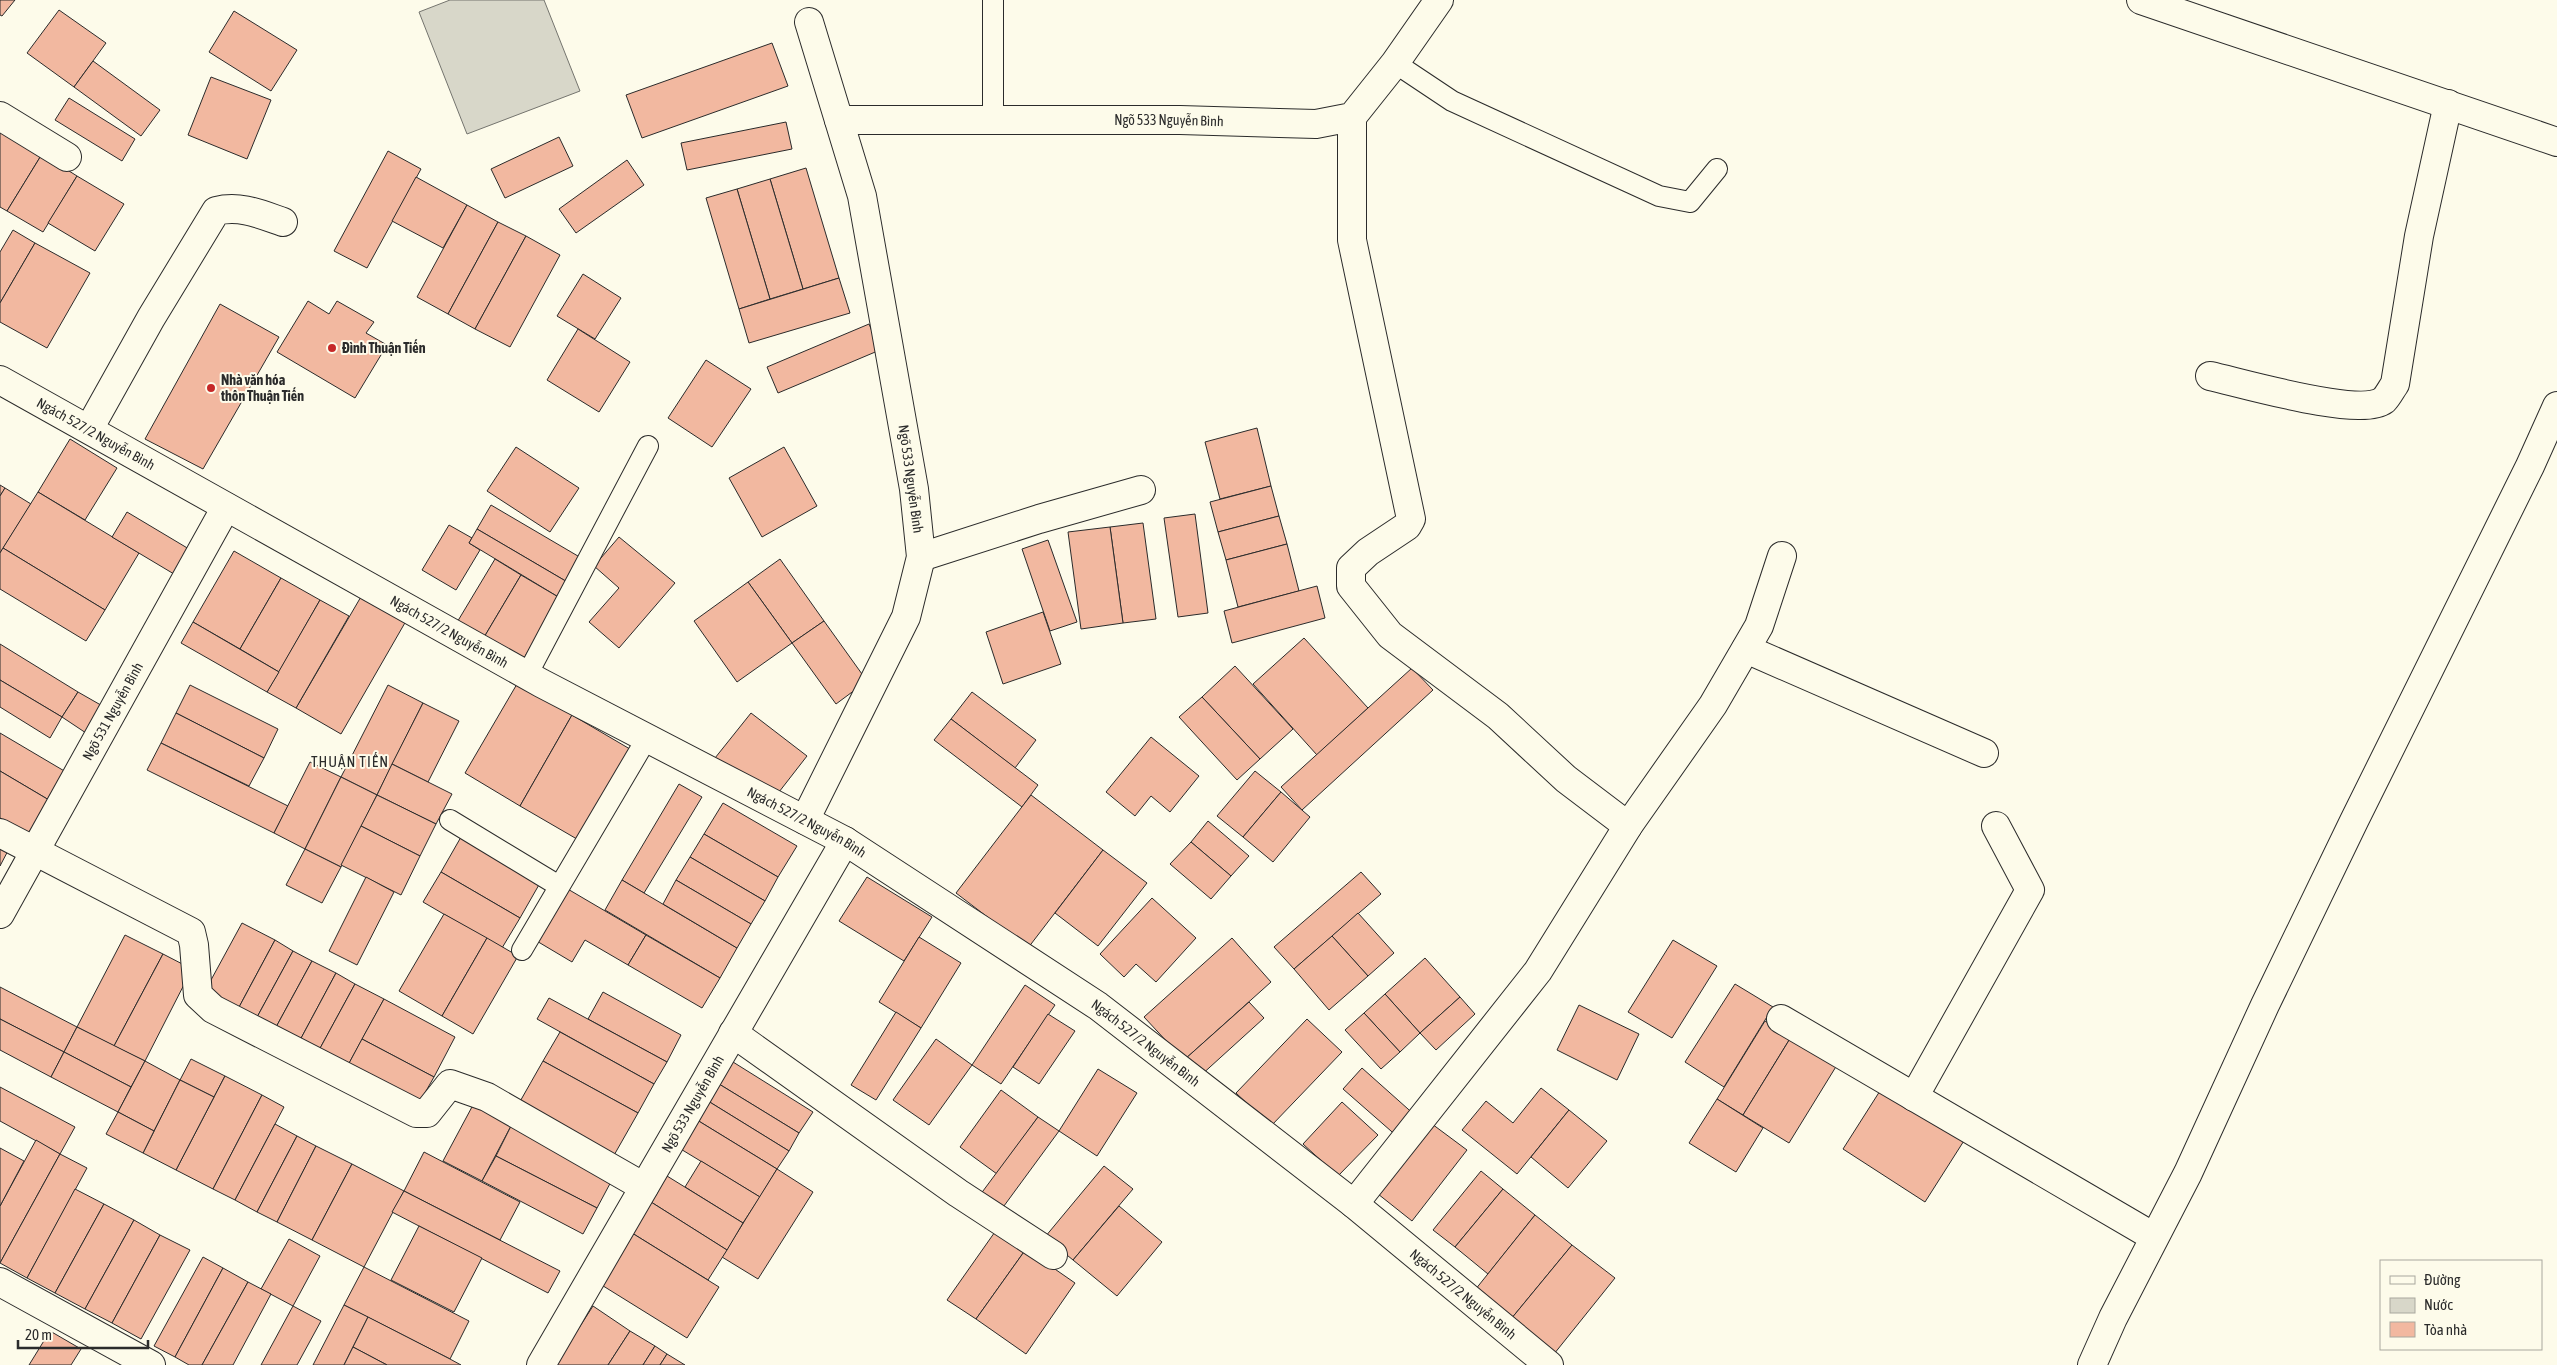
<svg xmlns="http://www.w3.org/2000/svg" width="2557" height="1365" font-family="'Asap Condensed',sans-serif">
	<style>
		.water { fill: #d8d7c9; stroke: #74746e }
		.building { fill: #f2b8a0; stroke: #2b2b2b }
		.lines { fill: none; stroke-linecap: round; stroke-linejoin: round }
		.service-casing { stroke: #2b2b2b; stroke-width: 22 }
		.minor-casing { stroke: #2b2b2b; stroke-width: 30 }
		.service { stroke: #fdfbea; stroke-width: 20 }
		.minor { stroke: #fdfbea; stroke-width: 28 }
		.poi-dot { fill: #c62828; stroke: #fdfbea; stroke-width: 2 }
		.labels { text-anchor: middle; dominant-baseline: central; stroke-width: 4; stroke-linejoin: round; paint-order: stroke }
		.street-label { font-size: 14px; fill: #2b2b2b; stroke: #fdfbea }
		.poi-label { font-size: 14px; font-weight: bold; fill: #2b2b2b; stroke: #fdfbea; text-anchor: start }
		.neighbourhood-label { font-size: 15px; letter-spacing: 1px; fill: #2b2b2b; stroke: #fdfbea }
	</style>
	<rect width="100%" height="100%" fill="#fdfbea"/>
	<path class="water" d="M450 0H544L580 91 467 134 419 12Z"/>
	<g class="building">
		<path d="M0 0H15L2 16 0 15Z"/>
		<path d="M59 10 106 43 74 87 27 53Z"/>
		<path d="M234 11 297 50 271 91 209 52Z"/>
		<path d="M772 43 788 86 642 138 626 95Z"/>
		<path d="M93 61 160 110 141 136 74 87Z"/>
		<path d="M211 77 271 100 247 159 188 135Z"/>
		<path d="M69 98 135 139 122 161 55 120Z"/>
		<path d="M786 122 792 149 687 170 681 143Z"/>
		<path d="M0 130 42 154 7 211 0 207Z"/>
		<path d="M559 137 573 166 505 198 491 169Z"/>
		<path d="M388 151 421 169 367 268 334 251Z"/>
		<path d="M42 154 77 176 43 232 7 211Z"/>
		<path d="M627 160 644 185 576 233 559 209Z"/>
		<path d="M806 168 839 278 803 289 770 179Z"/>
		<path d="M77 176 124 204 95 251 48 223Z"/>
		<path d="M416 177 467 205 443 248 392 221Z"/>
		<path d="M770 179 803 289 770 299 737 189Z"/>
		<path d="M737 189 770 299 739 309 706 198Z"/>
		<path d="M467 205 498 222 448 314 417 297Z"/>
		<path d="M498 222 526 236 475 329 448 314Z"/>
		<path d="M13 230 35 243 0 303V252Z"/>
		<path d="M526 236 560 255 510 347 475 329Z"/>
		<path d="M35 243 90 273 47 348 0 322V303Z"/>
		<path d="M583 274 621 298 595 339 557 316Z"/>
		<path d="M839 278 850 313 749 343 739 309Z"/>
		<path d="M308 301 329 314 337 301 374 322 366 333 387 345 355 398 277 352Z"/>
		<path d="M220 304 279 337 203 469 145 439Z"/>
		<path d="M869 324 880 350 778 393 767 367Z"/>
		<path d="M578 329 630 362 599 412 547 380Z"/>
		<path d="M706 360 751 389 712 447 668 418Z"/>
		<path d="M1257 428 1271 486 1220 499 1205 442Z"/>
		<path d="M70 439 117 468 85 520 38 492Z"/>
		<path d="M516 447 579 488 550 532 487 491Z"/>
		<path d="M784 447 817 506 762 537 729 478Z"/>
		<path d="M0 485 5 488 0 496Z"/>
		<path d="M1271 486 1279 516 1218 532 1210 502Z"/>
		<path d="M5 488 31 504 0 553V496Z"/>
		<path d="M38 492 139 553 105 610 3 548Z"/>
		<path d="M491 505 583 559 569 583 477 529Z"/>
		<path d="M127 512 199 555 184 580 112 537Z"/>
		<path d="M1195 514 1208 613 1178 617 1164 518Z"/>
		<path d="M1279 516 1287 544 1226 560 1218 532Z"/>
		<path d="M1143 523 1156 619 1123 623 1110 527Z"/>
		<path d="M449 525 472 538 469 543 480 550 456 590 422 570Z"/>
		<path d="M1110 527 1123 623 1081 629 1068 532Z"/>
		<path d="M477 529 569 583 560 598 469 543Z"/>
		<path d="M619 537 675 583 619 648 589 622 619 588 594 566Z"/>
		<path d="M1048 540 1077 622 1050 631 1022 549Z"/>
		<path d="M1287 544 1299 591 1238 607 1226 560Z"/>
		<path d="M3 548 105 610 86 641 0 589V553Z"/>
		<path d="M234 551 281 578 240 649 193 622Z"/>
		<path d="M495 559 521 575 483 639 456 624Z"/>
		<path d="M780 559 824 621 792 643 748 582Z"/>
		<path d="M521 575 560 598 521 663 483 639Z"/>
		<path d="M281 578 320 600 279 672 240 649Z"/>
		<path d="M748 582 792 643 737 682 694 621Z"/>
		<path d="M1317 586 1325 618 1232 643 1224 611Z"/>
		<path d="M362 595 406 621 341 734 296 708Z"/>
		<path d="M320 600 349 616 296 708 267 692Z"/>
		<path d="M1043 612 1061 664 1003 684 986 632Z"/>
		<path d="M824 621 867 681 836 704 792 643Z"/>
		<path d="M193 622 279 672 267 692 181 643Z"/>
		<path d="M1304 638 1368 708 1317 755 1253 684Z"/>
		<path d="M0 644 78 692 62 717 0 680Z"/>
		<path d="M1235 666 1293 729 1260 759 1202 697Z"/>
		<path d="M1412 668 1433 690 1302 810 1281 787Z"/>
		<path d="M0 680 62 717 50 738 0 707Z"/>
		<path d="M517 684 572 715 520 806 465 773Z"/>
		<path d="M190 685 278 729 264 758 176 713Z"/>
		<path d="M388 685 423 703 377 795 341 777Z"/>
		<path d="M78 692 106 708 89 735 62 717Z"/>
		<path d="M972 692 1036 740 1015 768 951 719Z"/>
		<path d="M1202 697 1260 759 1237 780 1179 717Z"/>
		<path d="M423 703 459 721 428 782 392 764Z"/>
		<path d="M176 713 264 758 249 786 161 743Z"/>
		<path d="M751 713 807 756 772 801 715 758Z"/>
		<path d="M572 715 635 752 582 842 520 806Z"/>
		<path d="M951 719 1038 785 1022 807 934 740Z"/>
		<path d="M0 733 66 772 49 800 0 771Z"/>
		<path d="M1151 737 1199 776 1170 812 1151 796 1135 816 1106 792Z"/>
		<path d="M161 743 288 806 274 833 147 770Z"/>
		<path d="M310 762 341 777 305 849 274 833Z"/>
		<path d="M392 764 452 794 436 824 377 795Z"/>
		<path d="M0 771 49 800 28 834 0 818Z"/>
		<path d="M1255 771 1281 792 1243 837 1217 816Z"/>
		<path d="M341 777 377 795 341 867 305 849Z"/>
		<path d="M679 784 702 797 644 893 622 880Z"/>
		<path d="M1281 792 1310 817 1273 862 1243 837Z"/>
		<path d="M377 795 436 824 420 856 361 826Z"/>
		<path d="M1031 795 1103 850 1028 948 956 893Z"/>
		<path d="M723 803 797 846 778 877 704 834Z"/>
		<path d="M1208 821 1249 856 1231 876 1191 842Z"/>
		<path d="M361 826 420 856 401 895 341 865Z"/>
		<path d="M704 834 778 877 765 901 690 857Z"/>
		<path d="M461 837 540 883 520 918 441 872Z"/>
		<path d="M0 839 11 845 0 866Z"/>
		<path d="M1191 842 1231 876 1211 899 1170 864Z"/>
		<path d="M305 849 341 867 322 903 286 885Z"/>
		<path d="M1103 850 1147 883 1098 946 1055 913Z"/>
		<path d="M690 857 765 901 751 924 676 880Z"/>
		<path d="M441 872 520 918 502 948 423 902Z"/>
		<path d="M1361 872 1381 894 1294 969 1274 947Z"/>
		<path d="M366 877 394 892 357 965 329 951Z"/>
		<path d="M867 877 932 917 904 961 839 921Z"/>
		<path d="M622 880 737 948 720 978 605 910Z"/>
		<path d="M676 880 751 924 737 948 663 904Z"/>
		<path d="M566 888 646 935 628 965 585 940 572 962 535 940Z"/>
		<path d="M1152 898 1196 938 1156 982 1136 964 1124 977 1100 954Z"/>
		<path d="M1358 913 1394 953 1368 976 1332 936Z"/>
		<path d="M444 914 487 938 442 1016 399 991Z"/>
		<path d="M242 923 275 940 238 1009 205 991Z"/>
		<path d="M125 935 163 954 114 1046 77 1027Z"/>
		<path d="M646 935 720 978 702 1008 628 965Z"/>
		<path d="M1332 936 1368 976 1329 1010 1294 969Z"/>
		<path d="M919 937 961 963 921 1028 879 1002Z"/>
		<path d="M487 938 518 956 473 1034 442 1016Z"/>
		<path d="M1232 938 1271 982 1184 1060 1144 1017Z"/>
		<path d="M275 940 293 951 256 1019 238 1009Z"/>
		<path d="M1673 940 1717 966 1672 1038 1628 1012Z"/>
		<path d="M293 951 312 961 275 1029 256 1019Z"/>
		<path d="M163 954 192 969 145 1061 114 1046Z"/>
		<path d="M1425 958 1460 997 1420 1033 1385 994Z"/>
		<path d="M312 961 336 973 299 1042 275 1029Z"/>
		<path d="M336 973 355 984 318 1052 299 1042Z"/>
		<path d="M355 984 384 999 347 1067 318 1052Z"/>
		<path d="M1735 984 1773 1007 1724 1087 1685 1062Z"/>
		<path d="M1025 985 1055 1005 1001 1084 972 1065Z"/>
		<path d="M0 987 77 1027 64 1052 0 1019Z"/>
		<path d="M603 992 681 1035 667 1062 588 1019Z"/>
		<path d="M1385 994 1420 1033 1400 1052 1364 1013Z"/>
		<path d="M1460 997 1475 1014 1436 1050 1420 1033Z"/>
		<path d="M549 998 667 1062 654 1084 537 1019Z"/>
		<path d="M384 999 455 1037 434 1077 362 1039Z"/>
		<path d="M1249 1002 1264 1018 1199 1077 1184 1060Z"/>
		<path d="M1579 1005 1639 1034 1617 1080 1557 1050Z"/>
		<path d="M896 1012 921 1028 876 1100 851 1085Z"/>
		<path d="M1364 1013 1400 1052 1381 1069 1345 1030Z"/>
		<path d="M1048 1014 1075 1031 1039 1084 1013 1067Z"/>
		<path d="M0 1019 64 1052 51 1077 0 1050Z"/>
		<path d="M1307 1019 1342 1052 1271 1126 1236 1093Z"/>
		<path d="M1765 1021 1791 1037 1743 1115 1717 1099Z"/>
		<path d="M77 1027 145 1061 131 1087 64 1052Z"/>
		<path d="M560 1032 654 1084 638 1113 543 1061Z"/>
		<path d="M1791 1037 1837 1065 1789 1143 1743 1115Z"/>
		<path d="M362 1039 434 1077 418 1105 347 1067Z"/>
		<path d="M936 1039 972 1065 929 1125 893 1100Z"/>
		<path d="M64 1052 131 1087 118 1112 51 1077Z"/>
		<path d="M191 1059 225 1076 214 1097 180 1080Z"/>
		<path d="M145 1061 180 1080 154 1131 118 1112Z"/>
		<path d="M543 1061 638 1113 613 1157 518 1105Z"/>
		<path d="M733 1062 813 1112 799 1133 719 1084Z"/>
		<path d="M1362 1068 1417 1117 1399 1138 1343 1089Z"/>
		<path d="M1098 1069 1137 1093 1097 1156 1059 1131Z"/>
		<path d="M225 1076 262 1095 213 1189 176 1170Z"/>
		<path d="M180 1080 214 1097 176 1170 143 1153Z"/>
		<path d="M1885 1083 1967 1136 1925 1202 1843 1149Z"/>
		<path d="M719 1084 799 1133 789 1151 708 1101Z"/>
		<path d="M0 1087 75 1127 60 1154 0 1121Z"/>
		<path d="M1541 1088 1569 1110 1517 1174 1462 1130 1486 1101 1513 1123Z"/>
		<path d="M1001 1090 1038 1117 997 1174 960 1147Z"/>
		<path d="M262 1095 284 1107 235 1200 213 1189Z"/>
		<path d="M1717 1099 1763 1128 1736 1172 1689 1143Z"/>
		<path d="M708 1101 789 1151 777 1169 697 1120Z"/>
		<path d="M1342 1102 1378 1135 1338 1176 1303 1144Z"/>
		<path d="M473 1105 511 1126 482 1181 443 1161Z"/>
		<path d="M1569 1110 1607 1141 1568 1188 1531 1157Z"/>
		<path d="M118 1112 154 1131 143 1153 106 1134Z"/>
		<path d="M1038 1117 1059 1131 1001 1210 980 1195Z"/>
		<path d="M697 1120 777 1169 760 1197 679 1148Z"/>
		<path d="M275 1124 297 1136 257 1212 235 1200Z"/>
		<path d="M1432 1124 1467 1150 1412 1221 1378 1194Z"/>
		<path d="M511 1126 613 1178 597 1208 496 1156Z"/>
		<path d="M297 1136 316 1146 277 1222 257 1212Z"/>
		<path d="M36 1140 60 1154 0 1263V1206Z"/>
		<path d="M316 1146 352 1164 312 1240 277 1222Z"/>
		<path d="M0 1148 24 1161 0 1206Z"/>
		<path d="M424 1152 520 1202 500 1240 404 1191Z"/>
		<path d="M60 1154 87 1168 27 1278 0 1263Z"/>
		<path d="M496 1156 597 1208 583 1234 482 1181Z"/>
		<path d="M701 1161 760 1197 743 1223 685 1187Z"/>
		<path d="M352 1164 404 1191 364 1267 312 1240Z"/>
		<path d="M1104 1166 1133 1189 1073 1260 1045 1237Z"/>
		<path d="M777 1169 813 1192 758 1279 722 1257Z"/>
		<path d="M1481 1171 1503 1189 1455 1247 1433 1230Z"/>
		<path d="M667 1176 743 1223 727 1250 651 1202Z"/>
		<path d="M75 1189 104 1204 55 1293 27 1278Z"/>
		<path d="M1503 1189 1535 1215 1488 1274 1455 1247Z"/>
		<path d="M404 1191 560 1271 548 1293 392 1212Z"/>
		<path d="M651 1202 727 1250 708 1280 632 1233Z"/>
		<path d="M104 1204 134 1220 85 1309 55 1293Z"/>
		<path d="M1119 1206 1162 1242 1117 1296 1073 1260Z"/>
		<path d="M1535 1215 1572 1245 1511 1319 1475 1290Z"/>
		<path d="M134 1220 160 1235 112 1323 85 1309Z"/>
		<path d="M419 1226 482 1258 454 1312 391 1280Z"/>
		<path d="M997 1229 1026 1249 976 1319 947 1300Z"/>
		<path d="M632 1233 719 1287 687 1338 600 1284Z"/>
		<path d="M160 1235 190 1250 141 1339 112 1323Z"/>
		<path d="M289 1239 320 1256 293 1306 261 1289Z"/>
		<path d="M1572 1245 1615 1278 1554 1354 1511 1319Z"/>
		<path d="M1026 1249 1075 1283 1026 1354 976 1319Z"/>
		<path d="M203 1257 223 1268 175 1357 154 1346Z"/>
		<path d="M364 1267 469 1321 450 1359 344 1305Z"/>
		<path d="M223 1268 248 1282 202 1365H189L175 1357Z"/>
		<path d="M248 1282 271 1294 233 1365H202Z"/>
		<path d="M344 1305 368 1317 344 1365H313Z"/>
		<path d="M293 1306 321 1321 297 1365H261Z"/>
		<path d="M593 1306 630 1331 608 1365H555Z"/>
		<path d="M368 1317 450 1359 461 1365H387L353 1347Z"/>
		<path d="M50 1331 81 1349 71 1365H29Z"/>
		<path d="M630 1331 655 1346 643 1365H608Z"/>
		<path d="M655 1346 667 1354 660 1365H643Z"/>
		<path d="M353 1347 387 1365H344Z"/>
		<path d="M667 1354 685 1365H660Z"/>
	</g>
	<g class="lines">
		<defs>
			<g id="service">
				<path d="M993 0V120"/>
				<path d="M1395 63 1452 101 1659 196 1690 202 1717 169"/>
				<path d="M527 675 648 446"/>
				<path d="M450 820 559 886"/>
				<path d="M522 950 647 738"/>
			</g>
			<g id="minor">
				<path d="M2141 0 2557 142"/>
				<path d="M0 116 67 157"/>
				<path d="M1352 117V240L1411 519 1407 526 1368 552 1351 568V586L1390 635 1498 716 1566 779 1628 826"/>
				<path id="s1" d="M839 120H1180L1316 124 1352 117 1395 63 1439 0"/>
				<path d="M2210 376C2242 383 2360 418 2384 400 2388 396 2392 388 2395 384L2419 236 2448 104"/>
				<path id="s2" d="M0 380 541 683 845 841 1098 1006 1354 1204 1549 1365"/>
				<path d="M89 429 151 318 216 211C240 205 260 214 283 222"/>
				<path d="M921 557 1039 519 1141 490"/>
				<path d="M1746 649 1984 753"/>
				<path d="M805 820 906 617 921 557 914 489 862 196 809 22"/>
				<path d="M0 833 191 932 194 945 198 995 213 1009 416 1113H427L450 1084 487 1097 644 1187"/>
				<path id="s3" d="M0 914 226 507"/>
				<path d="M1781 1019 2154 1237"/>
				<path d="M733 1033 958 1193 1053 1255"/>
				<path d="M1914 1097 2030 890 1996 826"/>
				<path d="M1354 1204 1538 971 1628 826 1713 705 1759 626 1782 556"/>
				<path d="M0 1282 151 1365"/>
				<path id="s4" d="M541 1365 845 841"/>
				<path d="M2092 1365 2113 1318 2188 1173 2265 1005 2354 821 2530 466 2557 406"/>
			</g>
		</defs>
		<use href="#service" class="service-casing"/>
		<use href="#minor" class="minor-casing"/>
		<use href="#service" class="service"/>
		<use href="#minor" class="minor"/>
	</g>
	<g class="poi-dot">
		<circle cx="332" cy="348" r="5"/>
		<circle cx="211" cy="388" r="5"/>
	</g>
	<g class="labels">
		<g class="street-label">
			<text stroke="none"><textPath href="#s1" startOffset="330">Ngõ 533 Nguyễn Bình</textPath></text>
			<text stroke="none"><textPath href="#s2" startOffset="110">Ngách 527/2 Nguyễn Bình</textPath></text>
			<text transform="translate(911 479) rotate(82)">Ngõ 533 Nguyễn Bình</text>
			<text stroke="none"><textPath href="#s2" startOffset="515">Ngách 527/2 Nguyễn Bình</textPath></text>
			<text stroke="none"><textPath href="#s3" startOffset="232">Ngõ 531 Nguyễn Bình</textPath></text>
			<text stroke="none"><textPath href="#s2" startOffset="920">Ngách 527/2 Nguyễn Bình</textPath></text>
			<text stroke="none"><textPath href="#s2" startOffset="1325">Ngách 527/2 Nguyễn Bình</textPath></text>
			<text stroke="none"><textPath href="#s4" startOffset="302">Ngõ 533 Nguyễn Bình</textPath></text>
			<text stroke="none"><textPath href="#s2" startOffset="1730">Ngách 527/2 Nguyễn Bình</textPath></text>
		</g>
		<g class="poi-label">
			<text x="342" y="348">Đình Thuận Tiến</text>
			<text x="221" y="380">Nhà văn hóa<tspan x="221" dy="16">thôn Thuận Tiến</tspan></text>
		</g>
		<g class="neighbourhood-label">
			<text x="350" y="761">THUẬN TIẾN</text>
		</g>
	</g>
	<rect x="2380" y="1260" width="162" height="90" fill="#fdfbea" stroke="#a9a89e"/>
	<rect x="2390" y="1276" width="25" height="8" fill="#fdfbea" stroke="#a9a89e"/>
	<text x="2424" y="1285" font-size="15" fill="#2b2b2b">Đường</text>
	<rect x="2390" y="1298" width="25" height="15" fill="#d8d7c9" stroke="#a9a89e"/>
	<text x="2424" y="1310" font-size="15" fill="#2b2b2b">Nước</text>
	<rect x="2390" y="1322" width="25" height="15" fill="#f2b8a0" stroke="#a9a89e"/>
	<text x="2424" y="1335" font-size="15" fill="#2b2b2b">Tòa nhà</text>
	<path d="M18 1340v8h130v-8" fill="none" stroke="#2b2b2b" stroke-width="2.5"/>
	<text x="25" y="1340" font-size="15" fill="#2b2b2b" stroke="#fdfbea" stroke-width="4" paint-order="stroke">20 m</text>
</svg>
